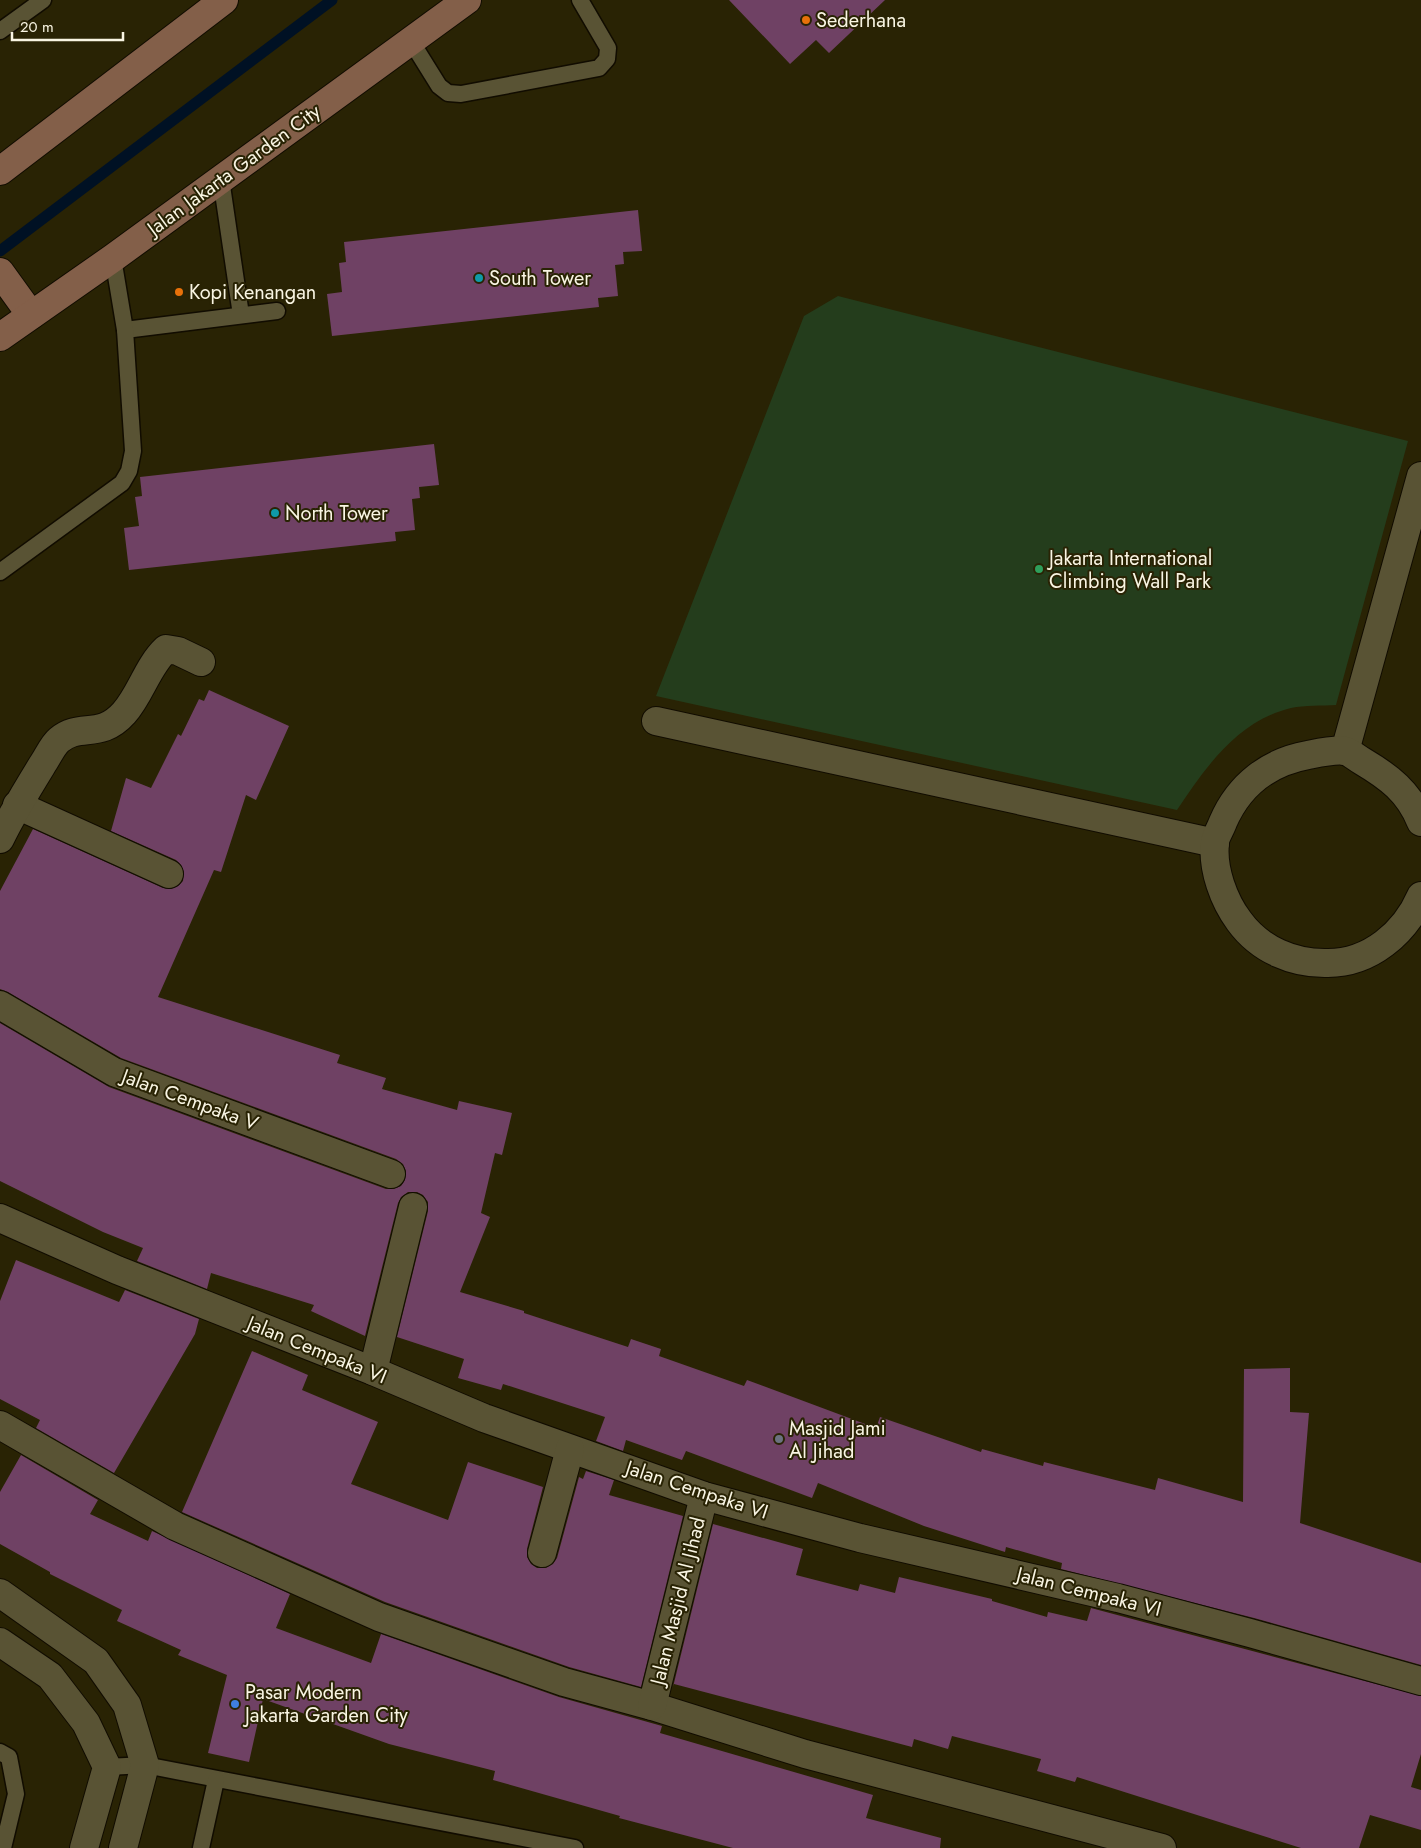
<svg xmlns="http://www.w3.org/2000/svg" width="1421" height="1848" font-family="Jost,sans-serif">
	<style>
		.green { fill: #243d1c }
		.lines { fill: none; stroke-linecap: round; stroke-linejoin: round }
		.stream { stroke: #001124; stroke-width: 11 }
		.building { fill: #6f4164 }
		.lane-casing { stroke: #110c00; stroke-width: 19 }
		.street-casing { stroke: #110c00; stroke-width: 30 }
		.secondary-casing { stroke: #110c00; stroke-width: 30 }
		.lane { stroke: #595334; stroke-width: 16 }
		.street { stroke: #595334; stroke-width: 28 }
		.secondary { stroke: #835f49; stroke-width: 28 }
		.food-dot { fill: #e8710a; stroke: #292304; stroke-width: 2 }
		.culture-dot { fill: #0f9aa8; stroke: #292304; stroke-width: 2 }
		.leisure-dot { fill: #2e9e5b; stroke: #292304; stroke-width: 2 }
		.worship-dot { fill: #6b7280; stroke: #292304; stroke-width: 2 }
		.shop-dot { fill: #3f7fe0; stroke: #292304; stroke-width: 2 }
		.labels { text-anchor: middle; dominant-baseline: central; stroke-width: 4; stroke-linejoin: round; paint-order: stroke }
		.poi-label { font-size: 20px; fill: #f9f5e3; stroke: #292304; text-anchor: start }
		.street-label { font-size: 20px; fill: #f9f5e3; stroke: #292304 }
	</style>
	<rect width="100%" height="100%" fill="#292304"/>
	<path class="green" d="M838 296 1408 441 1336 705C1322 706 1305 705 1291 708 1237 721 1206 767 1177 810L656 696 804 316Z"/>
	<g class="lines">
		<path class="stream" d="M0 251 332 0"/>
	</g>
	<g class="building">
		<path d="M729 0H885L829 53 816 40 790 64Z"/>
		<path d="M638 210 642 251 623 252 624 264 615 265 618 296 598 298 599 307 332 336 327 294 342 292 339 263 346 262 344 242Z"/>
		<path d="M434 444 439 485 419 487 420 498 412 499 415 530 395 532 396 541 129 570 124 528 139 526 135 497 142 496 140 477Z"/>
		<path d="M209 690 289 726 256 800 246 795 221 872 214 870 158 997 340 1055 337 1063 386 1078 382 1089 457 1110 459 1101 512 1113 502 1155 495 1153 481 1213 490 1217 460 1292 524 1311V1313L628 1347 631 1339 661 1349 659 1356 744 1386 747 1380 876 1428 880 1417 981 1452 982 1449 1043 1466 1044 1462 1155 1490 1158 1478 1243 1502 1244 1369 1290 1368V1412L1309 1413 1300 1523 1421 1563V1665L1254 1618 1061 1569 1062 1563 1006 1547 1005 1552 924 1526 818 1483 812 1498 686 1451 682 1460 626 1440 623 1451 596 1441 605 1417 503 1384 501 1390 458 1378 464 1359 397 1337 428 1211V1202L423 1195 417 1192H408L401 1197 398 1203 365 1336 311 1311 314 1305 211 1273 207 1289 137 1261 143 1248 103 1232 0 1181V1023L109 1087 386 1189H394L401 1186 405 1180 406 1171 403 1164 396 1159 121 1058 8 992 0 989V891L33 829 163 888 171 889 178 886 183 881 184 872 181 865 176 860 111 831 126 778 151 788 178 734 181 736 199 699 204 701Z"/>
		<path d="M16 1260 119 1302 125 1290 199 1319 195 1334 114 1473 36 1428 40 1420 0 1399V1301Z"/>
		<path d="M252 1351 308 1375 302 1390 378 1422 351 1484 448 1520 468 1462 543 1487 527 1549V1557L531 1564 537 1568H546L553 1564 557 1558 579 1477 583 1479 586 1471 614 1480 609 1495 683 1516 641 1687 569 1667 385 1602 182 1512Z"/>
		<path d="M21 1455 98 1500 90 1514 148 1541 152 1531 290 1594 276 1628 371 1663 381 1634 559 1697 662 1726 660 1733 873 1795 866 1818 941 1838 940 1848H733L619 1818 620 1816 493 1780 495 1771 389 1744 263 1699 249 1762 208 1753 227 1675 178 1655 181 1650 117 1621 122 1610 50 1574V1572L0 1544V1492Z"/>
		<path d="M713 1524 803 1549 796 1575 858 1591 860 1584 895 1593 899 1577 992 1599V1601L1047 1617 1048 1612 1087 1621 1091 1608 1421 1696V1754L1411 1787 1421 1790V1830L1370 1815 1359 1848H1301L1077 1777 1075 1782 1037 1771 1041 1759 952 1736 948 1749 914 1739 912 1747 674 1684 673 1687Z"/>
	</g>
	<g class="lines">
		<defs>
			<g id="lane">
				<path d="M0 31 43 0"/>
				<path d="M411 41 439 86 448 93 461 94 599 68 607 59 608 48 580 0"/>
				<path d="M221 179 241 315"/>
				<path d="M125 330 277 311"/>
				<path d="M0 572 122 483 129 471 133 451 125 330 113 258"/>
				<path d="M0 1752 9 1757 16 1794 3 1848"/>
				<path d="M107 1767 145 1765 575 1848"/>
				<path d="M201 1848 216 1780"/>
			</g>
			<g id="street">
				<path d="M656 721 1215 843"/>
				<path d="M1345 751 1421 476"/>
				<path d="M17 805 169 874"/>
				<path d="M1421 822C1409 792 1389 777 1362 761 1357 758 1351 753 1346 751 1336 749 1318 753 1308 755 1269 762 1239 785 1223 822 1221 828 1215 837 1215 843 1212 869 1224 901 1239 921 1260 950 1294 964 1328 963 1370 963 1405 933 1421 896"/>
				<path d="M0 839C13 812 28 788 44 762 48 756 53 745 59 740 80 722 100 740 124 713 141 694 147 667 166 649L178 651 201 662"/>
				<path d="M0 1005 114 1072 391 1174"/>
				<path d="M0 1218 117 1270 373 1371 484 1418 704 1496 860 1538 1118 1598 1250 1633 1421 1681"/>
				<path d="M373 1371 413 1207"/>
				<path d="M0 1425 175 1526 379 1617 564 1682 652 1706 805 1754 1162 1848"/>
				<path d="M542 1553 570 1449"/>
				<path d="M0 1593 96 1661 127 1705 145 1765 123 1848"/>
				<path d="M0 1642 50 1676 86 1723 107 1767 84 1848"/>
				<path d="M652 1706 704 1496"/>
			</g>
			<g id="secondary">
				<path d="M0 171 224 0"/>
				<path d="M0 272 31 315"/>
				<path d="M0 337 113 258 467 0"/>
			</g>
		</defs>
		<use href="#lane" class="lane-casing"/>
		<use href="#street" class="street-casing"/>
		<use href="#secondary" class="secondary-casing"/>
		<use href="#lane" class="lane"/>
		<use href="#street" class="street"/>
		<use href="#secondary" class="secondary"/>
	</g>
	<g class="food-dot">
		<circle cx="806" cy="20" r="5"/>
		<circle cx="179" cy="292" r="5"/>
	</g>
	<g class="culture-dot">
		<circle cx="479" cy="278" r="5"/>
		<circle cx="275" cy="513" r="5"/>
	</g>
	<circle class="leisure-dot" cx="1039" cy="569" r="5"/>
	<circle class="worship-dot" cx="779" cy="1439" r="5"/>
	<circle class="shop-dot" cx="235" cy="1704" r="5"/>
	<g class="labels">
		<g class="poi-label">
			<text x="816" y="20">Sederhana</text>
			<text x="489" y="278">South Tower</text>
			<text x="189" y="292">Kopi Kenangan</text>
			<text x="285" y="513">North Tower</text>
			<text x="1049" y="558">Jakarta International<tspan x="1049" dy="23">Climbing Wall Park</tspan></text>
			<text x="789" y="1428">Masjid Jami<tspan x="789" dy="23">Al Jihad</tspan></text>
			<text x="245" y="1692">Pasar Modern<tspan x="245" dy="23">Jakarta Garden City</tspan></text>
		</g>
		<g class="street-label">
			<text transform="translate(234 170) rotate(-36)">Jalan Jakarta Garden City</text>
			<text transform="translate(190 1100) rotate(20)">Jalan Cempaka V</text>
			<text transform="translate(317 1350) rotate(22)">Jalan Cempaka VI</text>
			<text transform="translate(697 1490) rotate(18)">Jalan Cempaka VI</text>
			<text transform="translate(1089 1592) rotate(14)">Jalan Cempaka VI</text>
			<text transform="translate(678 1601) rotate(-76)">Jalan Masjid Al Jihad</text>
		</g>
	</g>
	<path d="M12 32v8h111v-8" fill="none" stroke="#f9f5e3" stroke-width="2.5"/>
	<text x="20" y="32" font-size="15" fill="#f9f5e3" stroke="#292304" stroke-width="4" paint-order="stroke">20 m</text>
</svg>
